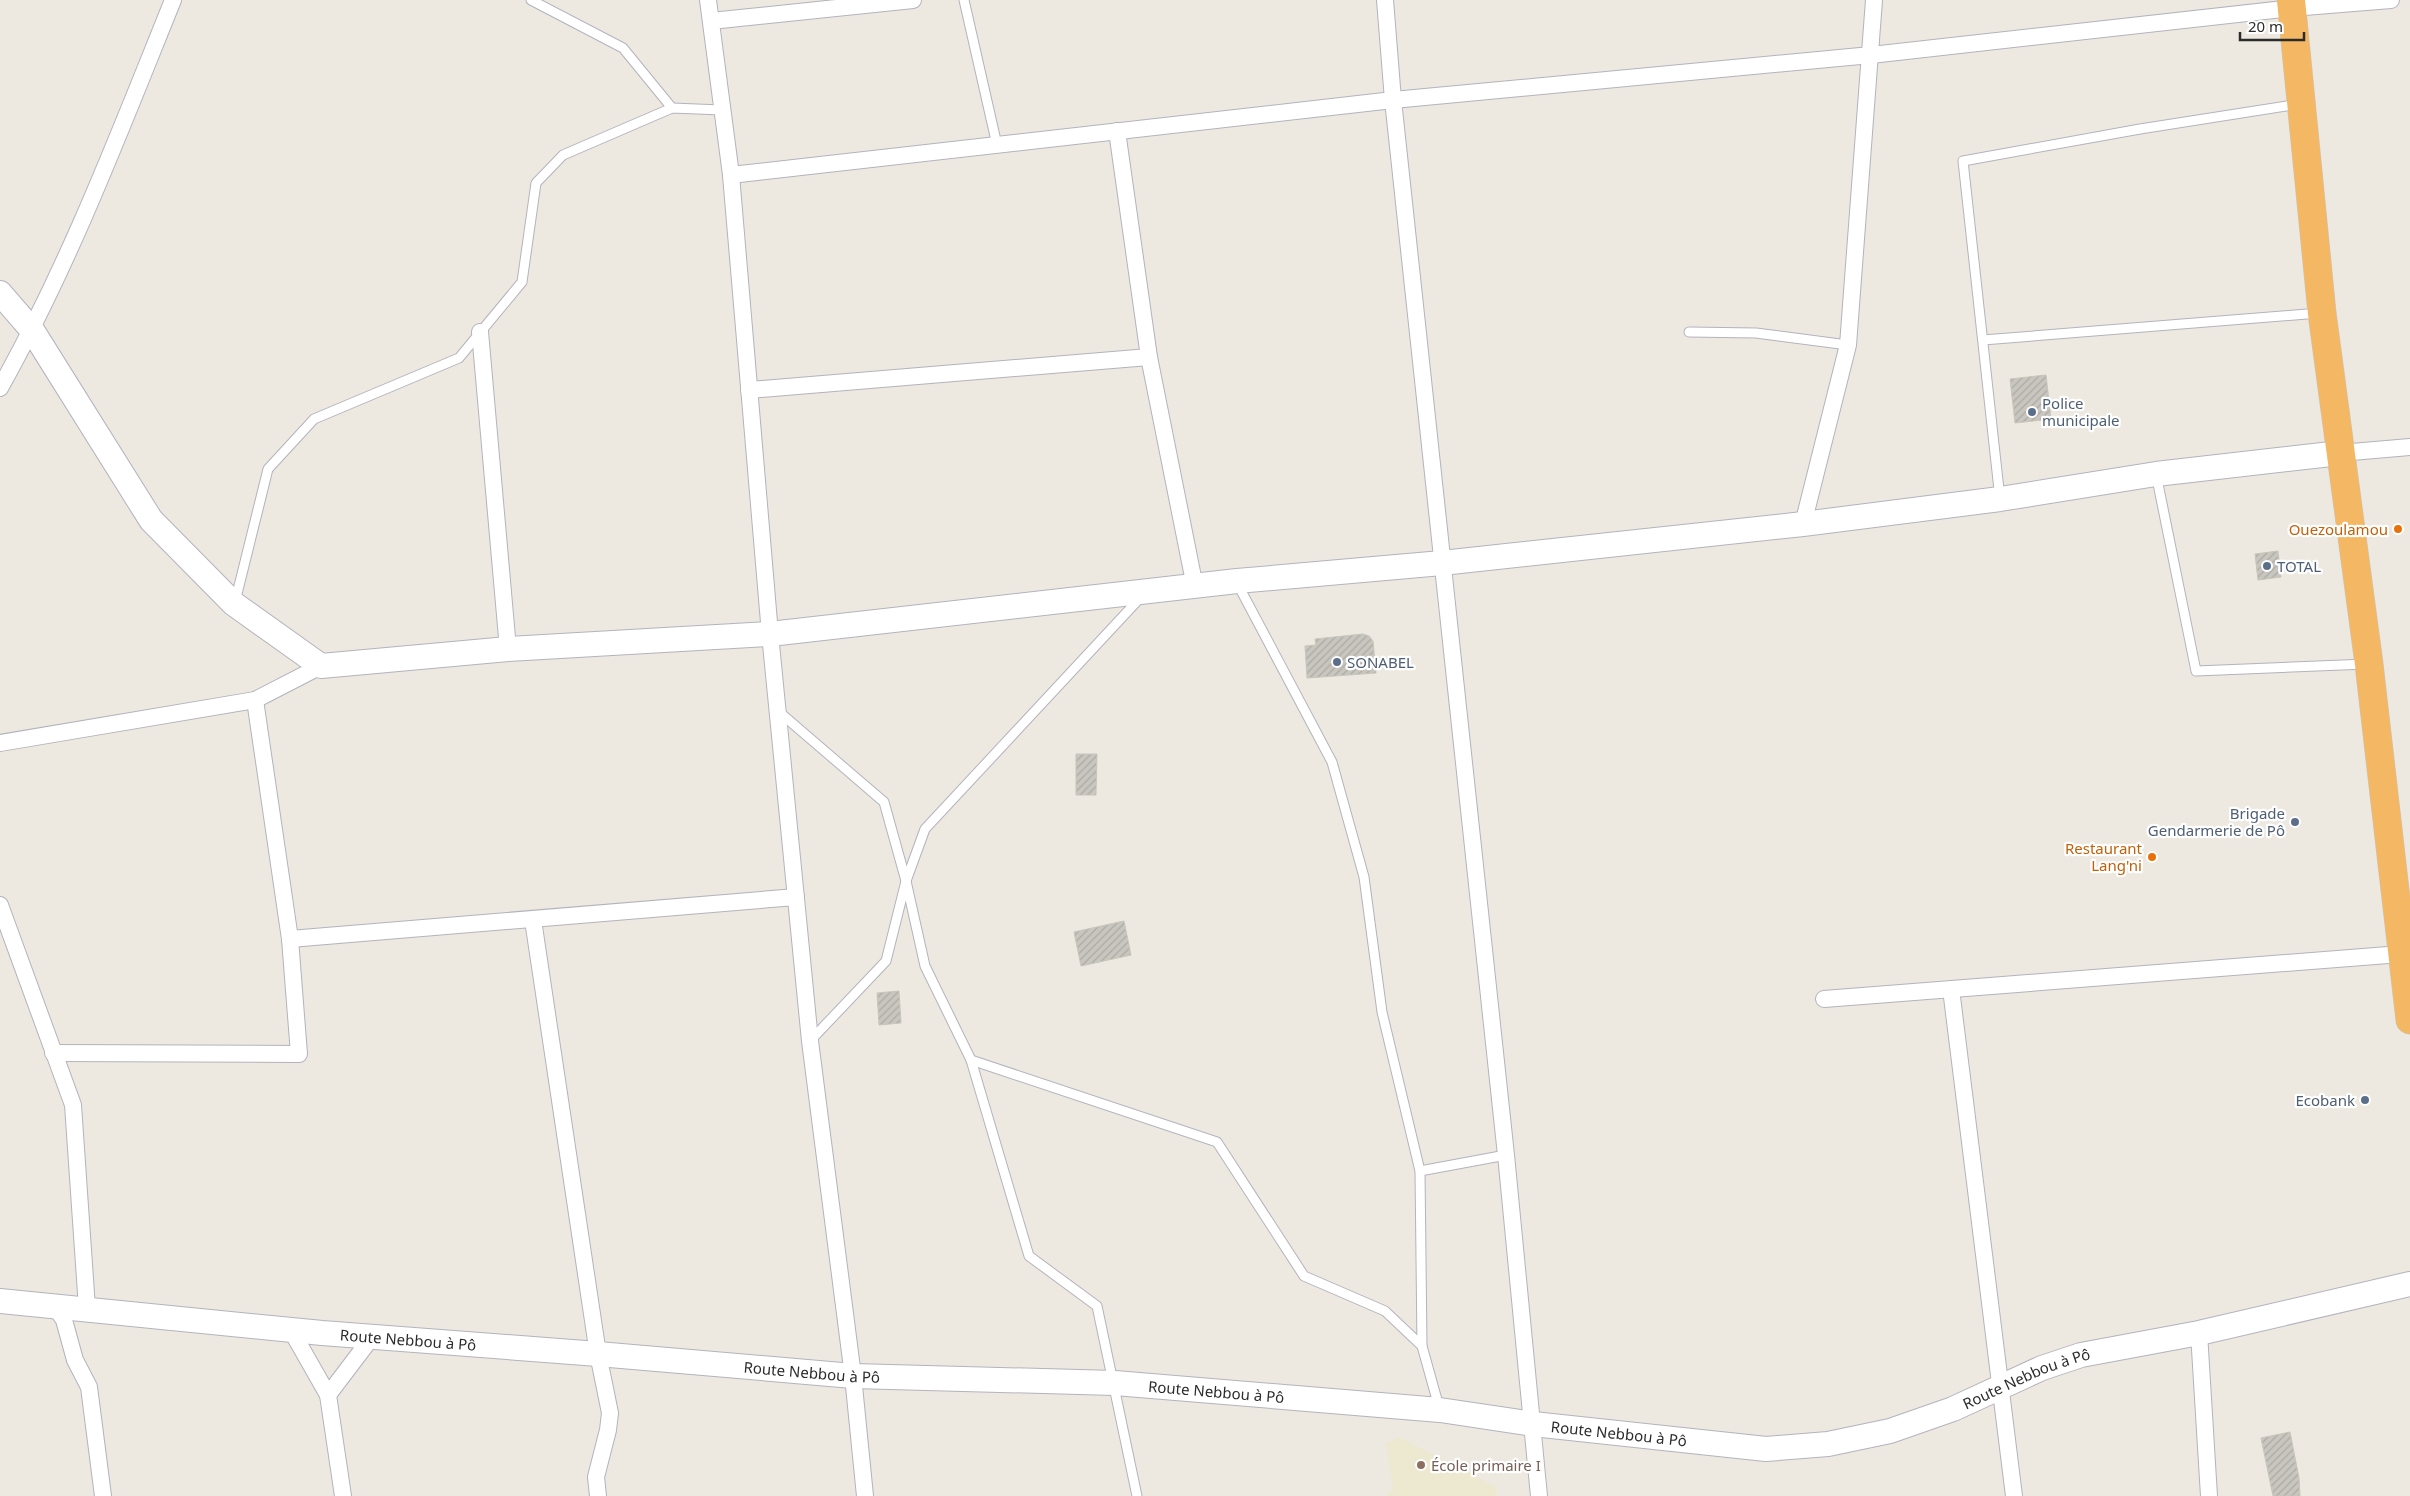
<svg xmlns="http://www.w3.org/2000/svg" width="2410" height="1496" font-family="'Noto Sans',sans-serif">
	<style>
		.education { fill: #ede8d0 }
		.building { fill: url(#building-hatch); stroke: #c8c5b9 }
		.lines { fill: none; stroke-linecap: round; stroke-linejoin: round }
		.lane-casing { stroke: #b3b3be; stroke-width: 11 }
		.street-casing { stroke: #b3b3be; stroke-width: 18 }
		.secondary-casing { stroke: #b3b3be; stroke-width: 26 }
		.highway-casing { stroke: #c8c8c8; stroke-width: 29 }
		.lane { stroke: #fff; stroke-width: 9 }
		.street { stroke: #fff; stroke-width: 16 }
		.secondary { stroke: #fff; stroke-width: 24 }
		.highway { stroke: #f4b763; stroke-width: 28 }
		.service-dot { fill: #5c6f8a; stroke: #fff; stroke-width: 2 }
		.food-dot { fill: #e8710a; stroke: #fff; stroke-width: 2 }
		.education-dot { fill: #8d6e63; stroke: #fff; stroke-width: 2 }
		.labels { text-anchor: middle; dominant-baseline: central; stroke-width: 4.5; stroke-linejoin: round; paint-order: stroke }
		.service-label { font-size: 15px; fill: #4e5e75; stroke: #fff; text-anchor: start }
		.food-label { font-size: 15px; fill: #c56008; stroke: #fff; text-anchor: end }
		.street-label { font-size: 15px; fill: #2c2c2c; stroke: #fff }
		.education-label { font-size: 15px; fill: #785e54; stroke: #fff; text-anchor: start }
	</style>
	<defs>
		<pattern id="building-hatch" width="6" height="6" patternUnits="userSpaceOnUse" patternTransform="scale(1.25)"><rect width="6" height="6" fill="#c8c6bf"/><path d="M-1 1l2-2M0 6l6-6M5 7l2-2" fill="none" stroke="#acaaa4"/></pattern>
	</defs>
	<rect width="100%" height="100%" fill="#ede9e0"/>
	<path class="education" d="M1399 1437 1496 1487 1497 1496H1385L1393 1490 1386 1443Z"/>
	<g class="building">
		<path d="M2046 375 2051 419 2015 423 2010 379Z"/>
		<path d="M2278 551 2281 577 2258 580 2255 554Z"/>
		<path d="M1363 634 1369 636 1373 641 1376 673 1307 678 1305 646 1316 645 1315 639Z"/>
		<path d="M1076 754H1097L1096 795H1076Z"/>
		<path d="M1124 921 1131 955 1081 966 1074 932Z"/>
		<path d="M899 991 901 1023 879 1025 877 993Z"/>
		<path d="M2290 1432 2299 1478 2300 1496H2273L2261 1438Z"/>
	</g>
	<g class="lines">
		<defs>
			<g id="lane">
				<path d="M531 0 623 48 672 108"/>
				<path d="M964 0 997 145"/>
				<path d="M1689 332 1756 333 1848 345"/>
				<path d="M1983 340 2319 313"/>
				<path d="M2156 474 2196 671 2367 664"/>
				<path d="M2000 499 1963 161 2140 129 2299 104"/>
				<path d="M1237 583 1332 762 1364 877 1382 1012 1420 1171"/>
				<path d="M235 602 268 469 314 419 459 358 522 282 536 183 563 155 672 108 722 110"/>
				<path d="M778 711 884 802 906 881 925 966 971 1060 1217 1142 1304 1276 1385 1311 1422 1346"/>
				<path d="M810 1041 886 961 906 881 925 829 1141 597"/>
				<path d="M971 1060 1029 1256 1097 1306 1137 1496"/>
				<path d="M1439 1407 1422 1346 1420 1171 1506 1155"/>
			</g>
			<g id="street">
				<path d="M708 0 731 175 770 634 810 1041 853 1376 865 1496"/>
				<path d="M1385 0 1393 100 1506 1155 1539 1496"/>
				<path d="M711 21 913 0"/>
				<path d="M1117 131 1149 357 1195 587"/>
				<path d="M731 175 1393 100 1871 55 2292 8 2391 0"/>
				<path d="M480 332 508 649"/>
				<path d="M0 388C69 265 120 131 173 0"/>
				<path d="M749 390 1149 357"/>
				<path d="M2340 453 2410 447"/>
				<path d="M1803 524 1848 345 1874 0"/>
				<path d="M0 743 255 700 321 666"/>
				<path d="M0 905 73 1105 87 1308"/>
				<path d="M533 920 598 1354 610 1413 608 1430 596 1477 598 1496"/>
				<path d="M290 939 796 897"/>
				<path d="M1951 989 2014 1496"/>
				<path d="M1824 999 2401 954"/>
				<path d="M53 1053 299 1054 290 939 255 700"/>
				<path d="M54 1305 64 1320 75 1360 89 1387 103 1496"/>
				<path d="M291 1330 328 1395 343 1496"/>
				<path d="M2199 1333 2209 1496"/>
				<path d="M328 1395 372 1337"/>
			</g>
			<g id="secondary">
				<path d="M0 293 32 330 151 520 234 604 321 666 508 649 770 634 1237 581 1442 563 1803 524 2000 499 2156 474 2340 453"/>
				<path id="s1" d="M0 1301 322 1333 598 1354 853 1376 1115 1383 1440 1410 1533 1424 1766 1449 1828 1444 1890 1431 1953 1409 2042 1368 2081 1355 2199 1333 2410 1284"/>
			</g>
			<path id="highway" d="M2291 0 2322 313 2369 664 2410 1020"/>
		</defs>
		<use href="#lane" class="lane-casing"/>
		<use href="#street" class="street-casing"/>
		<use href="#secondary" class="secondary-casing"/>
		<use href="#highway" class="highway-casing"/>
		<use href="#lane" class="lane"/>
		<use href="#street" class="street"/>
		<use href="#secondary" class="secondary"/>
		<use href="#highway" class="highway"/>
	</g>
	<g class="service-dot">
		<circle cx="2032" cy="412" r="5"/>
		<circle cx="2267" cy="566" r="5"/>
		<circle cx="1337" cy="662" r="5"/>
		<circle cx="2295" cy="822" r="5"/>
		<circle cx="2365" cy="1100" r="5"/>
	</g>
	<g class="food-dot">
		<circle cx="2398" cy="529" r="5"/>
		<circle cx="2152" cy="857" r="5"/>
	</g>
	<circle class="education-dot" cx="1421" cy="1465" r="5"/>
	<g class="labels">
		<g class="service-label">
			<text x="2042" y="403">Police<tspan x="2042" dy="17">municipale</tspan></text>
			<text x="2277" y="566">TOTAL</text>
			<text x="1347" y="662">SONABEL</text>
			<text x="2285" y="813" text-anchor="end">Brigade<tspan x="2285" dy="17">Gendarmerie de Pô</tspan></text>
			<text x="2355" y="1100" text-anchor="end">Ecobank</text>
		</g>
		<g class="food-label">
			<text x="2388" y="529">Ouezoulamou</text>
			<text x="2142" y="848">Restaurant<tspan x="2142" dy="17">Lang'ni</tspan></text>
		</g>
		<g class="street-label">
			<text stroke="none"><textPath href="#s1" startOffset="410">Route Nebbou à Pô</textPath></text>
			<text stroke="none"><textPath href="#s1" startOffset="815">Route Nebbou à Pô</textPath></text>
			<text stroke="none"><textPath href="#s1" startOffset="2045">Route Nebbou à Pô</textPath></text>
			<text stroke="none"><textPath href="#s1" startOffset="1220">Route Nebbou à Pô</textPath></text>
			<text stroke="none"><textPath href="#s1" startOffset="1625">Route Nebbou à Pô</textPath></text>
		</g>
		<g class="education-label">
			<text x="1431" y="1465">École primaire I</text>
		</g>
	</g>
	<path d="M2240 32v8h64v-8" fill="none" stroke="#2c2c2c" stroke-width="2.5"/>
	<text x="2248" y="32" font-size="15" fill="#2c2c2c" stroke="#ffffff" stroke-width="4" paint-order="stroke">20 m</text>
</svg>
